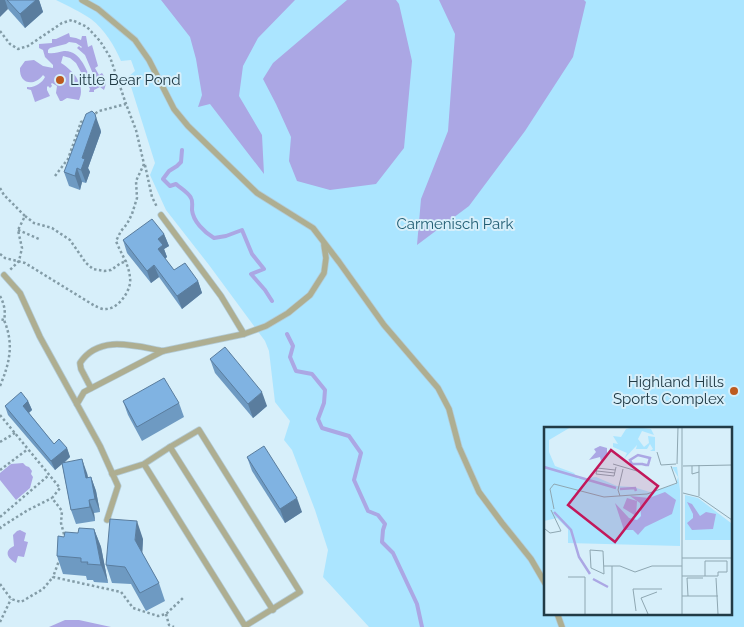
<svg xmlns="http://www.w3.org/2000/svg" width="744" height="627" font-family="Raleway,sans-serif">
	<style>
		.green { fill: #abe5ff; fill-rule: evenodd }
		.water { fill: #aba7e4; fill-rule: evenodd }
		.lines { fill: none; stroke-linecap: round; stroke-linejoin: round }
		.stream { stroke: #aba7e4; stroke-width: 4 }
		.service-casing { stroke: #b3cbd6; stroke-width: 7 }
		.path { stroke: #839ca7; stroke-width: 2.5; stroke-dasharray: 2.5 2.5; stroke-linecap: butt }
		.service { stroke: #aeae91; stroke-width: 5.5 }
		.wall { fill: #6e9ac2 }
		.shaded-wall { fill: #5a7d9e }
		.building { fill: #80b3e2; stroke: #5a7d9e }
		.poi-dot { fill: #bd5a1f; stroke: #d7effa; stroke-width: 2 }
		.labels { text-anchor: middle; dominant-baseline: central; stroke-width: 4; stroke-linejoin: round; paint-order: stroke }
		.poi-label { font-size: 15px; fill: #213b46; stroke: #d7effa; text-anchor: start }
		.park-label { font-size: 15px; fill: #225e74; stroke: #d7effa }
		.inset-river { fill: none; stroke: #aba7e4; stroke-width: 2.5 }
		.inset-road { fill: none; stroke: #8ea7b2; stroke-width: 1 }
		.view { fill: #c2185b; fill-opacity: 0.15; stroke: #c2185b; stroke-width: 2.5 }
		.inset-edge { fill: none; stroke: #213b46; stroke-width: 2.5 }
	</style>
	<rect width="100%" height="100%" fill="#d7effa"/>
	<path class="green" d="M56 0H744V627H369L323 577 328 550 315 510 292 450 284 440 290 421 275 402 269 351 265 341 209 265 166 210 150 175 155 163 128 77 135 71 131 60 121 61C114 45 105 30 91 19 81 12 68 6 56 0ZM545 428H730V613H545Z"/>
	<g class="water">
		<path d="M161 0H295L258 38 243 66 239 96 262 135 264 174 210 104 198 107 202 95 196 59 190 37Z"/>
		<path d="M347 0H396L399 4 412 61 404 148 376 184 330 190 297 181 289 161 291 137 276 104 263 79 273 63Z"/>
		<path d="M439 0H584L586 2 573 57 525 131 469 206 417 245 421 199 448 131 455 34Z"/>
		<path d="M69 33 70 37 76 38 81 40 82 36H86L88 47 92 45 98 66 95 68 99 75 102 73C106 78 107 83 104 90L100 87 94 90V92H89L90 89 76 63 70 58 63 56 61 63C74 71 86 86 79 100L67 98 62 101H60L56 93 57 86 52 83 51 84 52 86 50 88 48 86 47 87V90L50 96 35 102 31 90 27 89V87C35 88 42 83 45 77L43 75C34 87 19 84 20 68L25 61 34 60 43 66 53 68V65L45 57 43 50 39 48V44L52 43V39H56ZM69 42 76 43 82 47 81 48 79 46 77 48 85 55 96 81V85L93 84C87 72 81 50 64 51 58 52 54 54 48 53V50L50 48 66 44Z"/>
		<path d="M23 463 26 466 29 467 32 471 31 474 33 477 30 488 16 500 0 480V473L11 464Z"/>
		<path d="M20 530 26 533 24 541 28 542 24 557 18 556 16 563C8 559 3 551 14 546L13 535 17 531Z"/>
		<path d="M65 620H79L111 627H49Z"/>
	</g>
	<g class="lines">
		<g class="stream">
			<path d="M182 150 181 162 177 166 169 171 163 179 170 186 176 184C180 188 188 192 191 198 193 201 192 205 192 210 193 221 204 232 214 238L226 236 242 230 252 254 264 269 251 274 265 290 272 301"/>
			<path d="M287 334 293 346 290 357 296 371 312 374 325 390 324 403 318 419 322 428 349 436 361 453 354 480 368 511 378 515 385 524 383 530 382 542 393 553 417 604 422 627"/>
		</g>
		<defs>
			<g id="service">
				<path d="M82 0 98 9 135 40 149 60 174 109 188 126 257 193 313 228 339 262 384 325 438 388 449 409 459 447 479 492 502 523 531 559 545 583"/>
				<path d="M161 215 221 296 244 334"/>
				<path d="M4 275 20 293 40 337 100 446 118 486 107 520"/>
				<path d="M91 388 81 369 80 363C99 334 135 346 163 351"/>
				<path d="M77 404 84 392 163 351 244 334 266 326 288 313 310 295 324 273 326 258 324 245"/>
				<path d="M170 447 273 610"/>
				<path d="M112 474 144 464 170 447 199 430 300 592 245 626 144 464"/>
				<path d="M557 613 562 627"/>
			</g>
		</defs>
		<use href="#service" class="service-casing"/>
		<g class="path">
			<path d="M0 31 10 44 18 49 28 46 62 23 72 20 87 27 100 41 110 57 126 104"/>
			<path d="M145 165 152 197 157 207"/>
			<path d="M55 176 68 159 81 122 86 120"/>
			<path d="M0 188 4 195 25 216 18 230 22 248 19 261 10 270"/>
			<path d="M25 216 34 223 52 228 70 240 86 263 93 269 104 271 111 270 121 263 127 261"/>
			<path d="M18 230 39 239"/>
			<path d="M0 254 5 258 25 263 95 306C98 307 103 310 106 309 119 309 132 289 130 278 129 264 121 254 116 241L121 231 127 224 132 214 137 198 136 181 144 164 136 130 126 104 99 111 93 115"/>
			<path d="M0 296C4 303 6 312 4 320L0 319"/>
			<path d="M0 386C10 362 14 344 4 320"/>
			<path d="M0 415 60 488 52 498 62 511 61 523 65 538"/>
			<path d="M0 442 15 433"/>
			<path d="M0 470 28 449"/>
			<path d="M0 517 49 475"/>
			<path d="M0 529 1 527 28 510 52 498"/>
			<path d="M60 558 53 577 121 592 133 608 158 616 166 614 183 598"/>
			<path d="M0 584 11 599 21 602 43 589 53 577"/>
			<path d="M166 614 169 625 174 627"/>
			<path d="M0 622 11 599"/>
		</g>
		<use href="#service" class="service"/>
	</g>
	<g class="wall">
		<path d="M0 0H39L43 12 25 28Z"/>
		<path d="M100 128 101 132 88 168 90 172 86 183 82 182 80 190 69 186 64 172Z"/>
		<path d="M164 234 169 246 164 249 167 257 165 259 174 270 198 281 202 293 182 309 159 277 151 283 127 253 123 240Z"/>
		<path d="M210 359 267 406 253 418 215 373Z"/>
		<path d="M28 401 32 410 29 413 54 444 67 448 70 457 64 463 87 473 88 478 91 477 96 491 100 512 94 513 95 521 76 524 71 510 62 464 55 470 8 415 5 406Z"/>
		<path d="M123 401 179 403 184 417 142 441 128 415Z"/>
		<path d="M247 457 302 512 285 523 252 471Z"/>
		<path d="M94 529 101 547 108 583 94 582 93 580H87L86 576 63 574 57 556 64 537Z"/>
		<path d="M143 539 142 553 159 583 165 601 146 611 131 584 112 583 106 565Z"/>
	</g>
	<g class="shaded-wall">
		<path d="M0 0H5L8 9 0 17Z"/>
		<path d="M36 0H39L43 12 25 28 20 14Z"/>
		<path d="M95 114 100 128 101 132 88 168 90 172 86 183 81 170 82 158Z"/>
		<path d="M77 168 82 182 80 190 75 176Z"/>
		<path d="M164 234 169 246 164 249 167 257 162 261 158 249V239Z"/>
		<path d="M154 265 159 277 151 283 147 271Z"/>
		<path d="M198 281 202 293 182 309 177 296Z"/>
		<path d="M262 392 267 406 253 418 248 404Z"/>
		<path d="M28 401 32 410 26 415 23 406Z"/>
		<path d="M67 448 70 457 55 470 51 461Z"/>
		<path d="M82 459 87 473 91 492 86 478Z"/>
		<path d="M91 477 96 491 100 512 95 499Z"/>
		<path d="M297 498 302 512 285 523 280 509Z"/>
		<path d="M89 500 94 513 95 521 90 507Z"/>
		<path d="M137 521 143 539 142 558 135 540Z"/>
		<path d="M94 529 101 547 108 583 101 565Z"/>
	</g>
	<g class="building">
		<path d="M7 0H36L20 14Z"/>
		<path d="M92 111 95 114 96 118 82 158 85 159 81 170 77 168 75 176 64 172 86 114Z"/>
		<path d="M152 219 164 234 158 239 163 245 158 249 174 270 185 263 198 281 177 296 154 265 147 271 123 240Z"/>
		<path d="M225 347 262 392 248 404 210 359Z"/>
		<path d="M164 378 179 403 137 427 123 401Z"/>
		<path d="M21 392 28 401 23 406 54 444 59 439 67 448 51 461 5 406Z"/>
		<path d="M264 446 297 498 280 509 247 457Z"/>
		<path d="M82 459 86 478 91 477 95 499 89 500 90 507 71 510 62 463Z"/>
		<path d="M110 519 137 521 135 540 159 583 140 593 125 567 106 565Z"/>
		<path d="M79 528 94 529 101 565 87 564 88 562H81V558L57 556 58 536 64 537 65 532 78 533Z"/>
	</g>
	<g class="poi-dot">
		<circle cx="60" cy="80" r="5"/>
		<circle cx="734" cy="391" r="5"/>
	</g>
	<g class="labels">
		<g class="poi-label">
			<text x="70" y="80">Little Bear Pond</text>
			<text x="724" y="382" text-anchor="end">Highland Hills<tspan x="724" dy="17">Sports Complex</tspan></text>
		</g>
		<g class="park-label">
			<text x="455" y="224">Carmenisch Park</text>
		</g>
	</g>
	<g transform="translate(544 427)">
		<rect width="188" height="188" fill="#d7effa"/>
		<path d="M0 0H27L5 13V25L11 39 30 46 34 52 52 50 73 59 89 60 106 65 132 57 134 50 128 40H133L136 63V119L24 116V102L13 91 0 94ZM90 0 107 2 110 8 98 4 94 12 100 20 105 16 104 9 111 10V24H106L109 22 106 17 103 22H92L93 18 80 32 83 26 69 20V16L74 17 69 9 77 10 82 2ZM141 68 154 71 187 96V113H141Z" fill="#abe5ff"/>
		<path d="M56 19 63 21V29L57 34 56 30 45 33 52 25 50 22ZM121 65 132 73 128 87 101 100 94 108 89 103H80L71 76 85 91 93 93 97 89 96 76 86 69 105 71ZM83 71 93 74 92 89 79 81ZM143 75 148 77 156 89 162 85 172 87 169 102 148 103 143 96 149 91V87Z" fill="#aba7e4"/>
		<path class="inset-river" d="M94 37H98L102 38H104L106 31 94 28 86 33 88 37H99M0 40 72 61M76 62 91 61 92 64M10 85 27 103 35 130 46 147M49 152 64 160"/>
		<path class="inset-road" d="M113 25 117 38 132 37M69 37 93 44M133 37 134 0M155 38V69M139 39 188 38M148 39V47L155 45M71 43 53 41 52 47 70 49 72 40M53 44 71 46M139 66 155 70 188 93M76 69 74 63 79 42M10 82 6 62 10 57 60 70 103 67 133 56 127 39M1 102 6 106 17 104 7 83M46 123 59 124 60 147 47 141ZM138 131H188M60 139H76L91 145 108 139H138M68 139V187M138 149H174V145H183V134H161V149M24 150H41V187M143 151H159M143 151 144 169M172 151 174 187M138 169H174M92 184 89 162H118M104 187 97 171 113 165M138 187V0"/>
		<path class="view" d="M67 23 114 59 71 115 24 78Z"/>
		<rect width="188" height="188" class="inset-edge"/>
	</g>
</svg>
